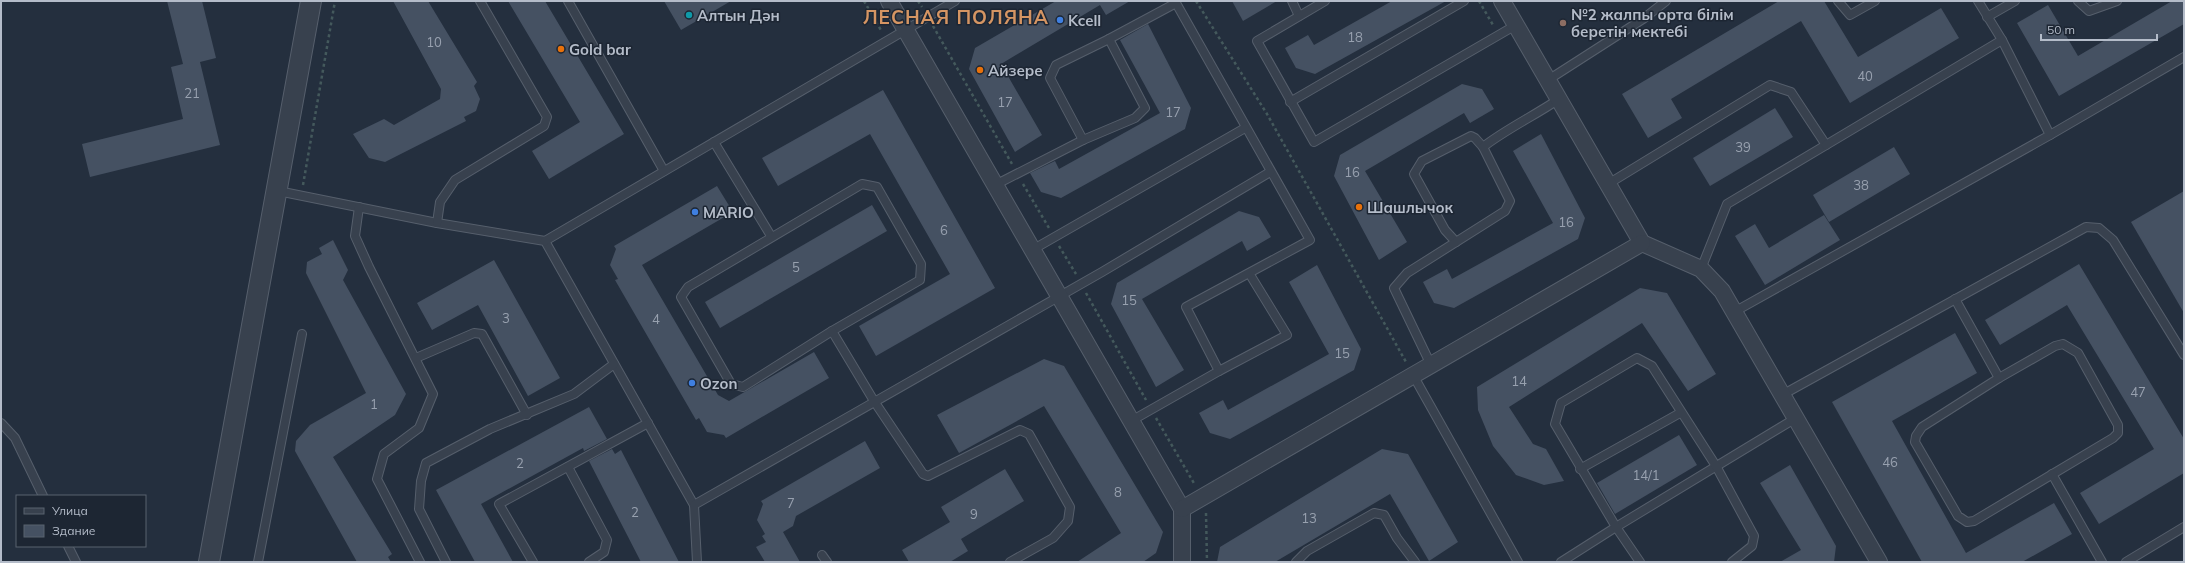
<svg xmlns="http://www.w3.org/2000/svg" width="2185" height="563" font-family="Mulish,sans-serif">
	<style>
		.building { fill: #455162 }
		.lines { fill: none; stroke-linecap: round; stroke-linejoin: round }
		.service-casing { stroke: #565f6c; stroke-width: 10 }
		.minor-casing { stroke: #565f6c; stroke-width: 18 }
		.tertiary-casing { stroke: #565f6c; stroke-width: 22 }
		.path { stroke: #44595c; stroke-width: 2.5; stroke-dasharray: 3 3; stroke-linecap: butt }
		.service { stroke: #38414e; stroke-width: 8 }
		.minor { stroke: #38414e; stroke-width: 16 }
		.tertiary { stroke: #38414e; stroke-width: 20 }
		.culture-dot { fill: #0f9aa8; stroke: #1d2633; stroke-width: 1.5 }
		.shop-dot { fill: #3f7fe0; stroke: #1d2633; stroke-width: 1.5 }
		.education-dot { fill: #8d6e63; stroke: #1d2633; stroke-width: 1.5 }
		.food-dot { fill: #e8710a; stroke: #1d2633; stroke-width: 1.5 }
		.labels { text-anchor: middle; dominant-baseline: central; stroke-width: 3; stroke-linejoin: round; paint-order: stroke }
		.number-label { font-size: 13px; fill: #98a1af }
		.poi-label { font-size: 15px; font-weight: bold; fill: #b4bcc9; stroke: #1d2633; text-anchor: start }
		.district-label { font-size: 19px; font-weight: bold; letter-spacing: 1px; fill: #d59563; stroke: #1d2633 }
	</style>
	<rect width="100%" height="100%" fill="#242f3e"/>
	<g class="building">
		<path d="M167 1H202L216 58 200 62 220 145 90 177 82 144 183 119 171 67 183 64Z"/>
		<path d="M393 1H428L477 82 474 86 480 99 476 111 464 117 466 121 385 162 369 158 353 134 384 119 394 125 440 99 441 89Z"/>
		<path d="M508 1H545L624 134 549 179 532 151 580 122Z"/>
		<path d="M664 1H731L681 30Z"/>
		<path d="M1056 1H1130L1106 15 1100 5 1001 64 1042 135 1015 152 969 69 975 48Z"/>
		<path d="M1232 1H1277L1243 21Z"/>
		<path d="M1392 1H1446L1315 74 1296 68 1285 48 1308 35 1314 45Z"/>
		<path d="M1779 1H1824L1858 57 1941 8 1959 38 1850 103 1801 21 1671 99 1682 118 1648 138 1622 94Z"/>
		<path d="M2172 1H2184V24L2059 96 2017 23 2048 5 2078 56Z"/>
		<path d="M1148 24 1191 108 1185 129 1061 198 1041 192 1030 173 1055 161 1059 169 1160 113 1120 40Z"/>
		<path d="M1462 84 1482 89 1494 109 1470 123 1464 113 1365 171 1407 242 1379 260 1334 176 1340 155Z"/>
		<path d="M883 90 995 288 876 356 859 326 950 274 870 134 778 186 762 158Z"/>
		<path d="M1775 108 1793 137 1710 186 1693 158Z"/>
		<path d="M1541 134 1585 218 1578 239 1454 308 1434 303 1423 282 1447 269 1452 279 1553 223 1513 151Z"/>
		<path d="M1894 147 1910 174 1829 222 1813 195Z"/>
		<path d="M717 186 733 212 642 265 718 395 729 401 814 352 829 378 726 438 724 435 707 432 699 418 696 420 615 280 618 279 610 265 616 249 614 246Z"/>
		<path d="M2184 191V313L2131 222Z"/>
		<path d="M872 205 887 231 720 328 705 302Z"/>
		<path d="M1239 211 1259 217 1271 237 1247 251 1242 241 1142 299 1184 370 1156 387 1111 304 1117 283Z"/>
		<path d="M1824 215 1840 240 1765 285 1735 236 1755 224 1769 248Z"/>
		<path d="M333 240 348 270 343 280 406 394 395 415 333 457 392 554 388 557 391 562H357L295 451 296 441 310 425 366 393 306 273 307 262 322 254 319 248Z"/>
		<path d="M494 260 560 378 528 396 478 305 432 330 417 303Z"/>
		<path d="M2079 264 2184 439V473L2099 524 2080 493 2154 449 2067 305 2000 345 1985 320Z"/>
		<path d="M1317 265 1361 349 1354 370 1230 439 1210 433 1199 413 1223 400 1228 410 1329 354 1289 282Z"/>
		<path d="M1640 288 1667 293 1716 374 1688 391 1642 323 1509 407 1533 444 1546 449 1564 481 1544 485 1516 475 1493 446 1478 410 1477 387Z"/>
		<path d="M1955 333 1977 373 1892 421 1966 553 2054 503 2072 534 2022 562H1922L1832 402Z"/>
		<path d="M1044 359 1064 366 1163 532 1156 553 1143 562H1077L1121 533 1044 406 959 453 937 415Z"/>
		<path d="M589 407 607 439 584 451 583 448 481 504 513 562H475L436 490Z"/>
		<path d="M1679 435 1697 465 1615 514 1597 483Z"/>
		<path d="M865 441 880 468 796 516 793 526 783 532 800 562H765L756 547 766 542 762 536 765 534 757 520 763 504 761 501Z"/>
		<path d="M612 449 615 454 621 450 679 562H641L589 461Z"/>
		<path d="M1382 449 1408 454 1458 542 1429 561 1390 494 1275 562H1217L1220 547Z"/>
		<path d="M1790 465 1836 546 1834 562H1780L1801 550 1760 483Z"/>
		<path d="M1005 469 1024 501 961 539 968 551 950 562H909L902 550 950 522 941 507Z"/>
	</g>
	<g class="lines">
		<defs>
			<g id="service">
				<path d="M568 1 664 171"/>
				<path d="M1292 1 1299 16"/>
				<path d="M1325 1 1257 41 1314 142 1516 25"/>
				<path d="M1838 1 1850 15 1875 1"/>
				<path d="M1978 1 2002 40"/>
				<path d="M2078 1 2089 11 2117 1"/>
				<path d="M1987 17 2015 1"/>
				<path d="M1548 80 1643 19 1666 1"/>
				<path d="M1290 102 1464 1"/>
				<path d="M2050 135 2184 57"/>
				<path d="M1083 140 1050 78 1056 65 1109 39"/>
				<path d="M714 142 771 236"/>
				<path d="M862 184 877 187 921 264 920 280 832 331 743 387 731 384 681 297 688 287Z"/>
				<path d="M1608 184 1770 85 1791 92 1826 145 1727 204 1701 269"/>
				<path d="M995 185 1083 140 1135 118 1145 108 1109 39 1176 3 1310 240 1186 307 1219 371 1287 335 1249 273"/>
				<path d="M278 191 437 223 545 241 694 505"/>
				<path d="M359 207 355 236 369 267 433 394 419 428 384 454 377 479 420 562"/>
				<path d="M437 223 440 202 455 180 544 126 547 117 480 1"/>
				<path d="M545 241 955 1"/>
				<path d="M1456 242 1445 230 1414 174 1422 161 1471 136 1475 138 1483 147"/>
				<path d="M1032 250 1245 128"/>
				<path d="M1955 299 1999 378"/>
				<path d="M1734 312 2050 135 2002 40 1826 145"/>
				<path d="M832 331 874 401 923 474 928 476 1020 430 1029 434 1070 507 1068 521 1053 538 1010 562"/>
				<path d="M2063 344 2078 353 2118 425V433L2113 438 1974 521 1967 522 1958 516 1915 442 1916 436 1922 427 1999 378 2055 346Z"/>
				<path d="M416 358 474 333 482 334 527 415"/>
				<path d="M1431 365 1394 288 1407 273 1505 211 1510 201 1483 147C1506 129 1534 116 1559 99"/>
				<path d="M1413 375 1518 562"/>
				<path d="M1782 395 2086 227 2099 228 2113 240 2184 355"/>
				<path d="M1131 421 1219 371"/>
				<path d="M1 423 15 438 43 496"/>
				<path d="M568 467 607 540 604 552 589 562"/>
				<path d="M1580 469 1680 413"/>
				<path d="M2052 474 2102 562"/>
				<path d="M68 546 76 562"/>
				<path d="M822 555 827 562"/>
				<path d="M258 562 302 334"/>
				<path d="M446 562 419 509 421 481 426 463 490 429 574 394 614 364"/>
				<path d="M533 562 499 504 648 423"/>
				<path d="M697 562 694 505 1102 272 1270 172"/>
				<path d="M1296 562 1307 551 1374 513 1384 515 1397 538 1415 562"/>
				<path d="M1561 562 1616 527 1796 418"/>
				<path d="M1640 562 1616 527 1555 424 1561 403 1637 358 1652 366 1716 466 1754 536 1752 546 1732 562"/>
				<path d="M2126 562 2184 527"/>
			</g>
			<g id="minor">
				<path d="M889 1 1182 509V562"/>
				<path d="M1502 1 1642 243 1701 269 1722 291 1879 562"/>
				<path d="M1182 509 1642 243"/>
			</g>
			<path id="tertiary" d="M209 562 311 1"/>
		</defs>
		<use href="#service" class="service-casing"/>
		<use href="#minor" class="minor-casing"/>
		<use href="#tertiary" class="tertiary-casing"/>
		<g class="path">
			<path d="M864 1 882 32"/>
			<path d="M918 1 922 7"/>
			<path d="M1196 1 1267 114 1406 362"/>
			<path d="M1479 1 1493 25"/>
			<path d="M933 26 1012 164"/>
			<path d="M1023 184 1049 228"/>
			<path d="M303 185 335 1"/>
			<path d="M1059 246 1076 274"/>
			<path d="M1086 293 1146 400"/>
			<path d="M1156 418 1195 485"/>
			<path d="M1206 513 1207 562"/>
		</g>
		<use href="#service" class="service"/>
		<use href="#minor" class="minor"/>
		<use href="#tertiary" class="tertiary"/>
	</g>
	<circle class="culture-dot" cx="689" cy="15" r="4"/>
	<g class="shop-dot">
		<circle cx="1060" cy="20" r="4"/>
		<circle cx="695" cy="212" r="4"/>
		<circle cx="692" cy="383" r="4"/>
	</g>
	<circle class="education-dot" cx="1563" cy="23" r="4"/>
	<g class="food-dot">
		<circle cx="561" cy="49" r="4"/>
		<circle cx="980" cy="70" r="4"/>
		<circle cx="1359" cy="207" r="4"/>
	</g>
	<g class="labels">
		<g class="number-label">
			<text x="1355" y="37">18</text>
			<text x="434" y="42">10</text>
			<text x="1865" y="76">40</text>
			<text x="192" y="93">21</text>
			<text x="1005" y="102">17</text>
			<text x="1173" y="112">17</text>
			<text x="1743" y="147">39</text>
			<text x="1352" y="172">16</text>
			<text x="1861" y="185">38</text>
			<text x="1566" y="222">16</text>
			<text x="944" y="230">6</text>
			<text x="796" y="267">5</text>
			<text x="1129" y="300">15</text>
			<text x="506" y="318">3</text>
			<text x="656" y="319">4</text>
			<text x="1342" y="353">15</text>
			<text x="1519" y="381">14</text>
			<text x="2138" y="392">47</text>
			<text x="374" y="404">1</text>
			<text x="1890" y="462">46</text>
			<text x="520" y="463">2</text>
			<text x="1646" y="475">14/1</text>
			<text x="1118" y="492">8</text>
			<text x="791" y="503">7</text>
			<text x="635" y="512">2</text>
			<text x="974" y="514">9</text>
			<text x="1309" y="518">13</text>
		</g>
		<g class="poi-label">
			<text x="1571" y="14">№2 жалпы орта білім<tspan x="1571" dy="17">беретін мектебі</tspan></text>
			<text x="697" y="15">Алтын Дән</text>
			<text x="1068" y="20">Kcell</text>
			<text x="569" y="49">Gold bar</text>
			<text x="988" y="70">Айзере</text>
			<text x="1367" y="207">Шашлычок</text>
			<text x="703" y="212">MARIO</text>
			<text x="700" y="383">Ozon</text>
		</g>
		<g class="district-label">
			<text x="956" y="17">ЛЕСНАЯ ПОЛЯНА</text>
		</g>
	</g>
	<rect width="2185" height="563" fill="none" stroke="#b4bcc9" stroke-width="4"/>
	<rect x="16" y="495" width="130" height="52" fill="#1d2633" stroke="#59626f"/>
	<rect x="24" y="508" width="20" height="6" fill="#38414e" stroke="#59626f"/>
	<text x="52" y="515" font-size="12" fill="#b4bcc9">Улица</text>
	<rect x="24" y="525" width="20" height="12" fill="#455162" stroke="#59626f"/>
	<text x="52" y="535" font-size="12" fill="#b4bcc9">Здание</text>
	<path d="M2041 34v6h116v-6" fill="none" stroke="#b4bcc9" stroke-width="2"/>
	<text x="2047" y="34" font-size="12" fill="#b4bcc9" stroke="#1d2633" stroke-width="3" paint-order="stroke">50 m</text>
</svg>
